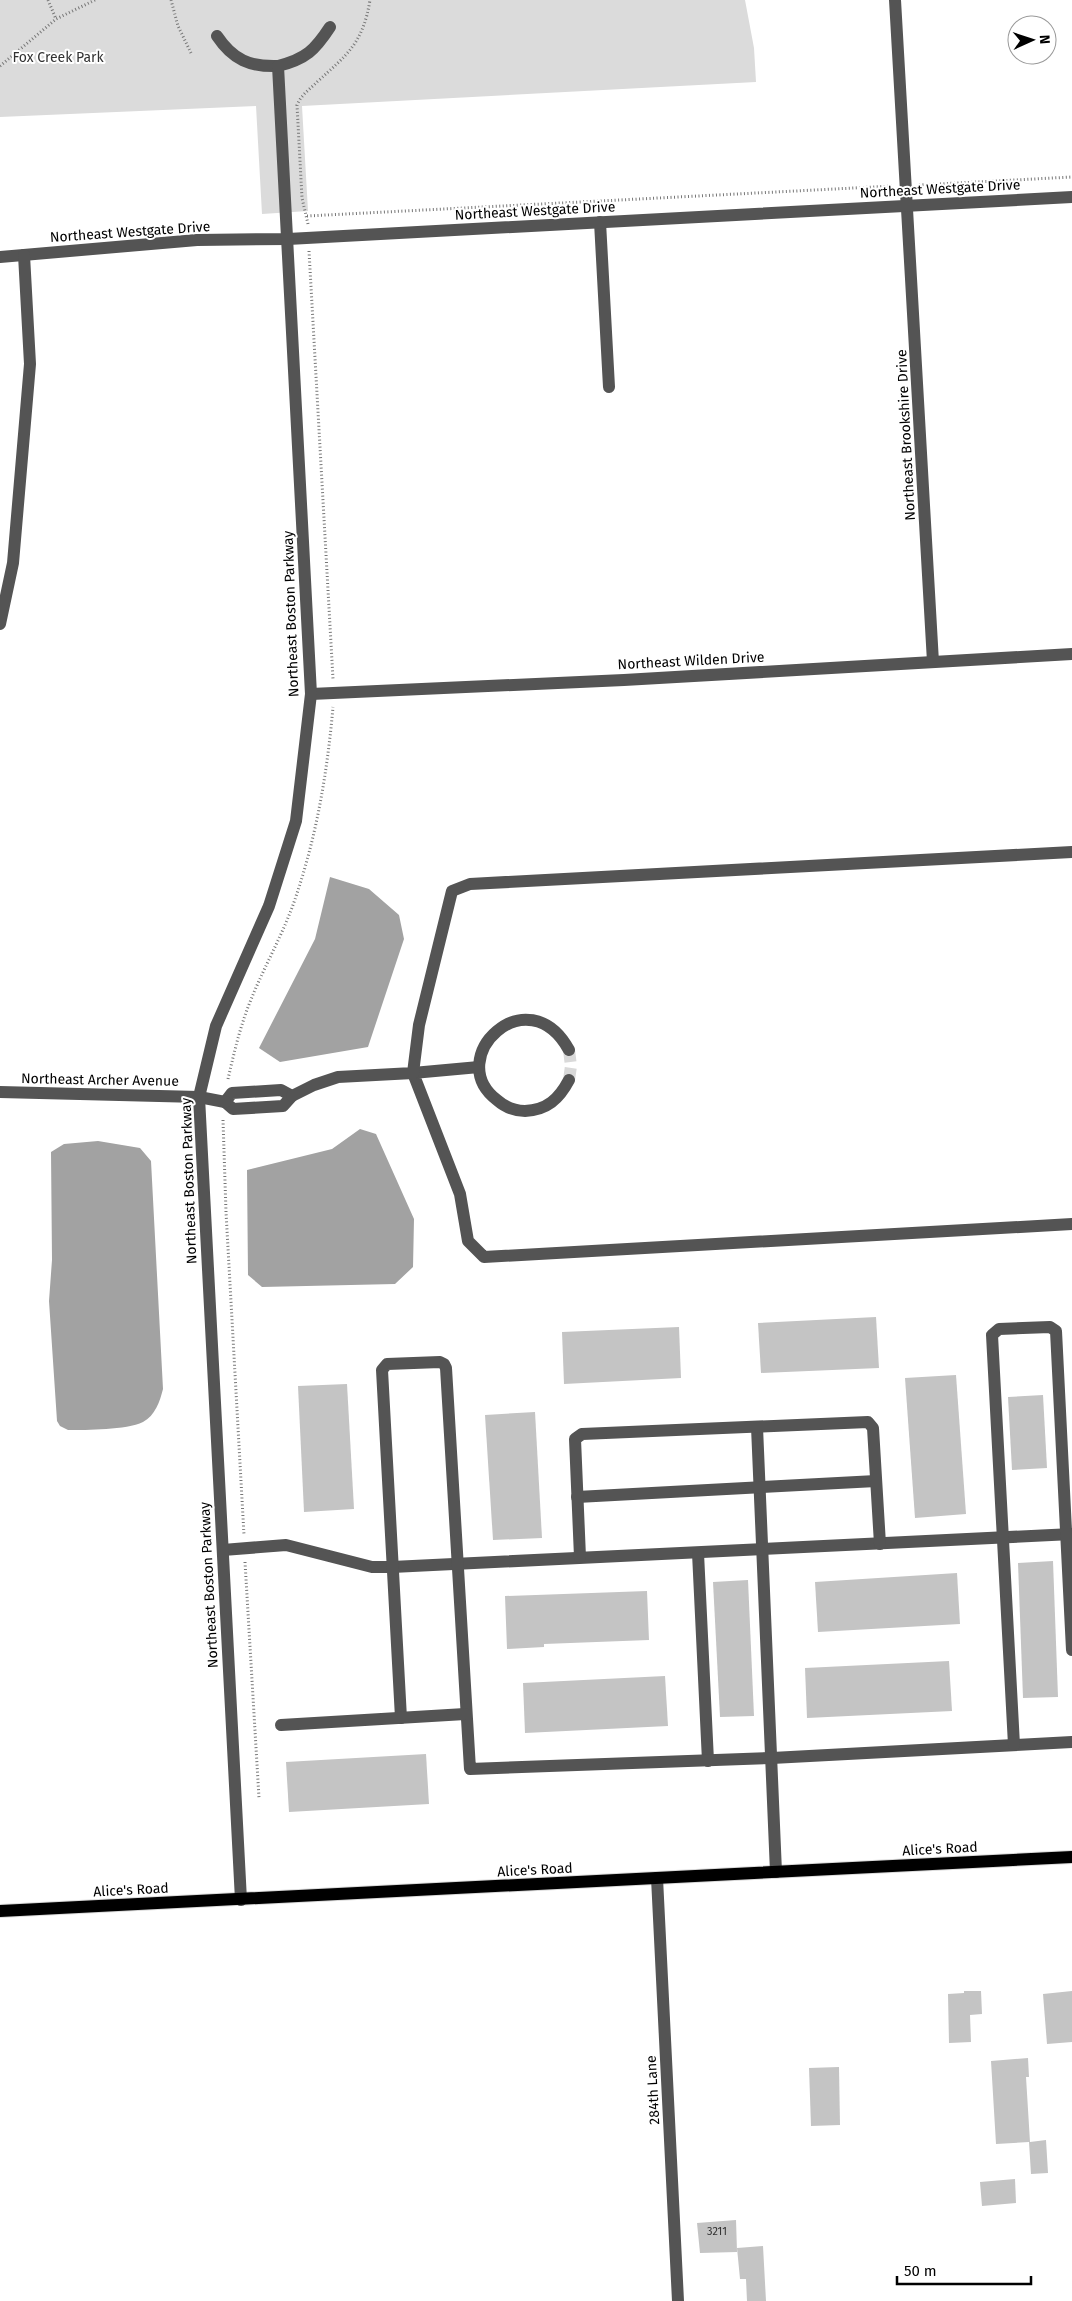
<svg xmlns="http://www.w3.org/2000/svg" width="1072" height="2301" font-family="'Fira Sans',sans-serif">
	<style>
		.green { fill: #dbdbdb }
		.water { fill: #a2a2a2 }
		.building { fill: #c4c4c4 }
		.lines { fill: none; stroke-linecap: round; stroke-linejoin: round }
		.minor-tunnel { stroke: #d9d9d9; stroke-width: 12; stroke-dasharray: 12 6; stroke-linecap: butt }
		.major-casing { stroke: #dbdbdb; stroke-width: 14 }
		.path { stroke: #767676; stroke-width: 3; stroke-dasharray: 1 2.5; stroke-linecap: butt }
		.minor { stroke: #545454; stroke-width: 12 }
		.major { stroke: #000; stroke-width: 12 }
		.labels { text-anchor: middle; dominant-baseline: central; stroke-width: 4; stroke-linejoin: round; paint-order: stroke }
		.number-label { font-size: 11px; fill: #313131 }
		.park-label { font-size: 14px; fill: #323232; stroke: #fff }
		.street-label { font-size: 14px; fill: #000; stroke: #fff }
	</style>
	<rect width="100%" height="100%" fill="#fff"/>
	<path class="green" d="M0 0H745L754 48 756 82 302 106 308 211 262 214 256 106 0 117Z"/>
	<g class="water">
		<path d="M330 877 369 889 399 915 404 939 368 1047 280 1062 259 1048 315 939Z"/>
		<path d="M360 1129 376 1134 414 1219 413 1267 395 1284 262 1287 248 1275 247 1170 332 1149Z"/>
		<path d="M98 1141 140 1148 151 1161 163 1389C160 1401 155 1416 143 1422 126 1430 87 1430 68 1430L60 1426 57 1421 49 1301 52 1260 51 1152 64 1144Z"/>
	</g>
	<g class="building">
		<path d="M876 1317 879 1368 761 1373 758 1323Z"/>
		<path d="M679 1327 681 1378 564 1384 562 1332Z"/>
		<path d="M956 1375 966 1514 915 1518 905 1378Z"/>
		<path d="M347 1384 354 1509 304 1512 298 1386Z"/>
		<path d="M1043 1395 1047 1468 1012 1470 1008 1397Z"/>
		<path d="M535 1412 542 1538 493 1540 485 1415Z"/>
		<path d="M1053 1561 1058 1697 1023 1698 1018 1563Z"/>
		<path d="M957 1573 960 1624 818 1632 815 1582Z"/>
		<path d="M748 1580 754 1716 720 1717 713 1582Z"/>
		<path d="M647 1591 649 1640 544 1644V1647L507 1649 505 1596Z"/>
		<path d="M949 1661 952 1711 807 1718 805 1668Z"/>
		<path d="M665 1676 668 1726 525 1733 523 1683Z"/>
		<path d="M426 1754 429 1804 289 1812 286 1762Z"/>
		<path d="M964 1991H981L982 2014 970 2015 971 2042 949 2043 948 1994 964 1993Z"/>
		<path d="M1072 1991V2042L1047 2044 1043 1994Z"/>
		<path d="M1028 2058 1029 2077H1026L1030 2142 1046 2140 1048 2173 1031 2174 1029 2142 996 2144 991 2061Z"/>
		<path d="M839 2067 840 2125 811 2126 809 2068Z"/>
		<path d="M1015 2179 1016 2203 982 2206 980 2182Z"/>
		<path d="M736 2220 737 2252 700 2253 697 2223Z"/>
		<path d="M763 2246 766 2301H747L746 2279H740L737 2248Z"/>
	</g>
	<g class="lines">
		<path class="minor-tunnel" d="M569 1050 571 1066 569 1080"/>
		<defs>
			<path id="major" d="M0 1911 1072 1857"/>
		</defs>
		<use href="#major" class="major-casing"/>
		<g class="path">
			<path d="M48 0 56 19"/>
			<path d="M171 0 178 26 191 53"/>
			<path d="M0 66 56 19 95 0"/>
			<path d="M919 185 1072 177"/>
			<path d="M307 216 893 186"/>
			<path d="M308 224 302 198 297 105C301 95 310 89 317 82 348 54 363 43 370 0"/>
			<path d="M309 251 333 679"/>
			<path d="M228 1079C234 1053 240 1027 250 1002 263 969 281 938 293 905 316 840 327 775 333 707"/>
			<path d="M223 1120 226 1212 244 1535"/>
			<path d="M245 1562 259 1798"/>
		</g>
		<g class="minor">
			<path d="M895 0 933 662"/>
			<path d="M217 36C233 60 250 67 278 66"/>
			<path d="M600 222 609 387"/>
			<path d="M0 257 197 240 288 239 1072 197"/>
			<path d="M0 624 13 563 30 364 24 255"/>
			<path d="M311 694 624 680 1072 654"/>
			<path d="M569 1050C528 975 442 1058 497 1100 505 1107 514 1111 525 1111 547 1110 559 1099 569 1080"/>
			<path d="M479 1067 413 1073 460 1194 468 1241 484 1257 1072 1224"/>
			<path d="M281 1090 292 1096 283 1106 233 1109 225 1102 232 1093Z"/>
			<path d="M0 1092 199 1097 225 1102"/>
			<path d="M292 1096 314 1085 338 1077 413 1073 419 1025 452 891 470 884 1072 852"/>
			<path d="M757 1427 776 1872"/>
			<path d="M577 1497 876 1481"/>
			<path d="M223 1550 286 1545 372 1567H392L1072 1534"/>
			<path d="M698 1553 708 1761"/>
			<path d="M580 1557 575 1439 582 1434 868 1422 873 1428 880 1544"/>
			<path d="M401 1718 382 1370 387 1364 440 1362 444 1364 446 1368 470 1769 772 1758 1072 1742"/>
			<path d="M281 1725 465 1714"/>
			<path d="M1014 1745 992 1335 999 1329 1050 1327 1056 1331 1072 1650"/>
			<path d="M657 1878 678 2301"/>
			<path d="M241 1900 199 1097 216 1026 269 906 296 821 311 694 278 66C306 59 315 50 330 27"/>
		</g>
		<use href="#major" class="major"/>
	</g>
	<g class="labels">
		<g class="number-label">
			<text x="717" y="2231">3211</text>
		</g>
		<g class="park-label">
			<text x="58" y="57">Fox Creek Park</text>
		</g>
		<g class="street-label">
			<text transform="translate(940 189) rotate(-3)">Northeast Westgate Drive</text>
			<text transform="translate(535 211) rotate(-3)">Northeast Westgate Drive</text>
			<text transform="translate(130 232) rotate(-4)">Northeast Westgate Drive</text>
			<text transform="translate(906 435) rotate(-93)">Northeast Brookshire Drive</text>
			<text transform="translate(291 614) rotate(-92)">Northeast Boston Parkway</text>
			<text transform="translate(691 661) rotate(-3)">Northeast Wilden Drive</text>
			<text transform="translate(100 1080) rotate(1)">Northeast Archer Avenue</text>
			<text transform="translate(189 1181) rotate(-92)">Northeast Boston Parkway</text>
			<text transform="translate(209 1585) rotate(-93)">Northeast Boston Parkway</text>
			<text transform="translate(940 1849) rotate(-3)">Alice's Road</text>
			<text transform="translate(535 1870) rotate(-3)">Alice's Road</text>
			<text transform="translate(131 1890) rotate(-3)">Alice's Road</text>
			<text transform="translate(653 2090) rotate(-93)">284th Lane</text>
		</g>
	</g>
	<g transform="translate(1032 40) rotate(87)"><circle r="24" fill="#ffffff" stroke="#999999"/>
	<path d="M0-4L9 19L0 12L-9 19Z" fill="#000000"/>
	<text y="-8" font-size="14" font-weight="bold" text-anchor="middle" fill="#000000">N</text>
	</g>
	<path d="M897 2276v8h134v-8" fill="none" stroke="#000000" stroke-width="2.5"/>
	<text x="904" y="2276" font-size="15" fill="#000000" stroke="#ffffff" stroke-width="4" paint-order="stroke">50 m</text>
</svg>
